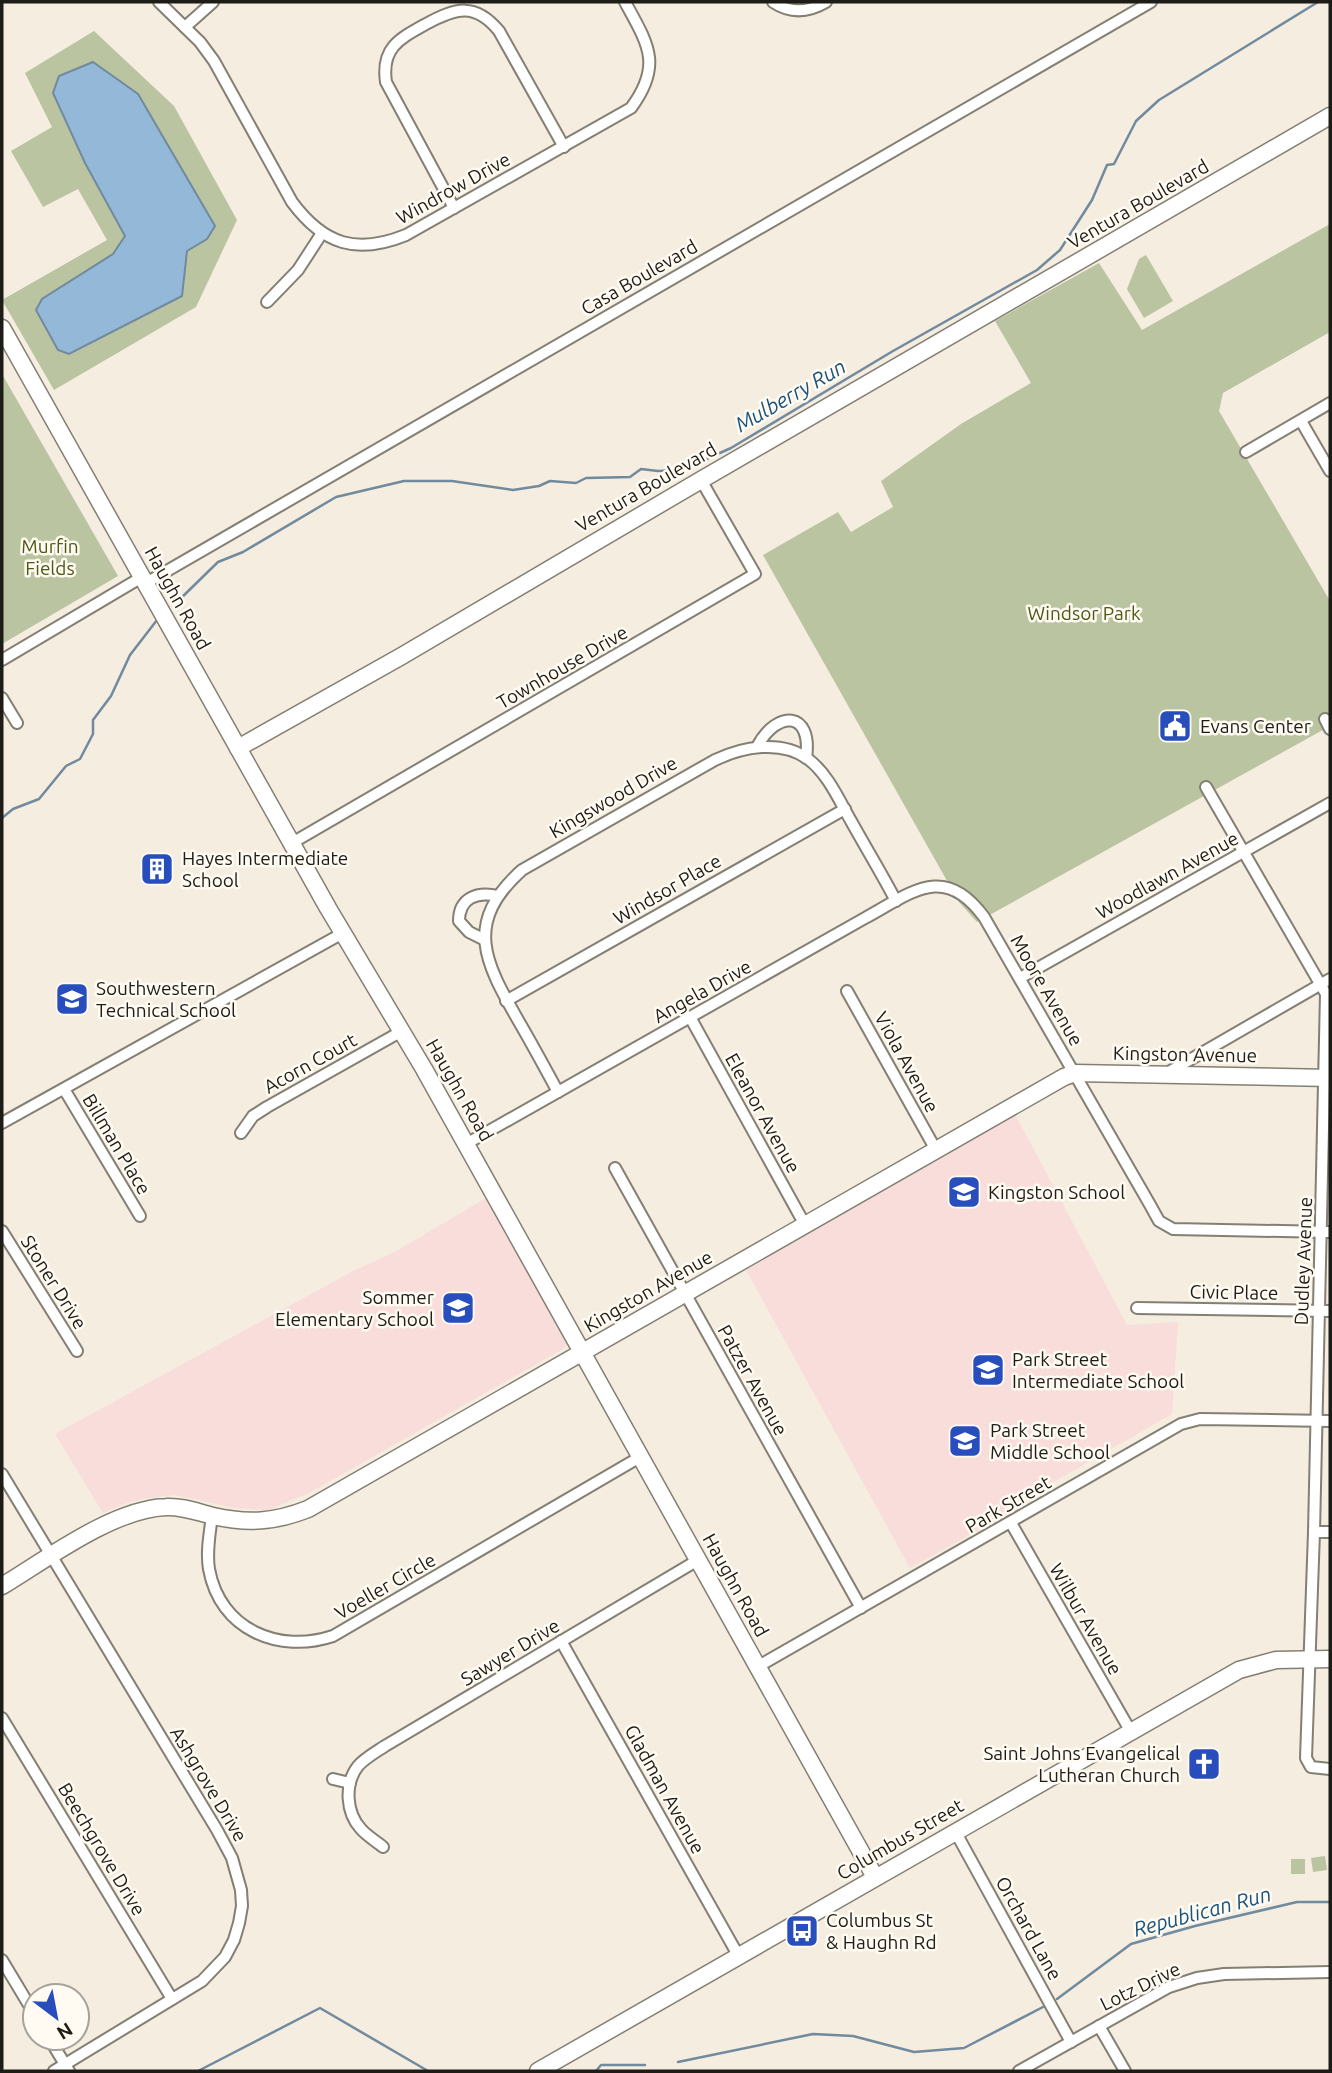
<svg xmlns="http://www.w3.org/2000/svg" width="1332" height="2073" font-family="Ubuntu,sans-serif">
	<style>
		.education { fill: #f8ddda }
		.green { fill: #bbc4a0 }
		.water { fill: #94b9d8; stroke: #718a9e; stroke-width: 2 }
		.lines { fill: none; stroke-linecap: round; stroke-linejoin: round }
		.stream { stroke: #718a9e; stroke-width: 2.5 }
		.street-casing { stroke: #847f73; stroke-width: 14 }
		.secondary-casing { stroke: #847f73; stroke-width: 19 }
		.street { stroke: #fff; stroke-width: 10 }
		.secondary { stroke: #fff; stroke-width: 16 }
		.labels { text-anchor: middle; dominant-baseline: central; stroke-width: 5; stroke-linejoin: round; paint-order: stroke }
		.street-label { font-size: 19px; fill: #1e1c17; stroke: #fffbf3 }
		.park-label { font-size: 19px; fill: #4e5916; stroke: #fffbf3 }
		.poi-label { font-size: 19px; fill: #1e1c17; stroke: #fffbf3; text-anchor: start }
		.water-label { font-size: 21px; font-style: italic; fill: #1a547d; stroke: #fffbf3 }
	</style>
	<rect width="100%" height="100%" fill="#f4ede0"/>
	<g class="education">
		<path d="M1015 1114 1127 1325 1178 1322 1172 1414 1024 1499 1022 1506 910 1568 746 1270Z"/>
		<path d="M486 1198 568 1345 563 1349 309 1493 268 1510 234 1508 175 1495 142 1499 124 1504 103 1513 55 1434 353 1271 393 1253Z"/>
	</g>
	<g class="green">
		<path d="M94 31 174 106 237 220 196 307 54 390 2 300 107 240 78 189 43 207 11 151 52 127 25 73Z"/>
		<path d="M1330 224V332L1223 393 1219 411 1330 601V726L977 922 959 902 763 555 838 512 851 532 893 507 881 481 961 424 1031 383 995 321 1099 263 1142 330Z"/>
		<path d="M1146 255 1173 301 1144 318 1127 289 1139 259Z"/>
		<path d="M2 374 118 576 2 644Z"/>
		<path d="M1325 1856 1327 1870 1313 1872 1311 1858Z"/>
		<rect x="1291" y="1859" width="14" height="15"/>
	</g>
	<path class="water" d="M93 62 138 94 215 226 207 239 187 251 182 296 69 354 58 350 36 310 42 299 113 254 125 236 85 163 53 93 59 76Z"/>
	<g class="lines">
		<g class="stream">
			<path d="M177 602 218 562 243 552 336 497 404 481H452L513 490 539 486 550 481 576 483 586 478 630 477 641 469 658 471 682 470 731 448 893 351 1037 270 1060 250 1092 200 1107 165 1114 164 1136 121 1159 100 1318 2"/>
			<path d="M2 818 13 809 39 799 66 766 80 759 93 734V720L111 696 130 655 157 620"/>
			<path d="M1057 1999 1131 1944 1195 1926 1297 1902H1330"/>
			<path d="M678 2062 813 2034 853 2036 914 2052 964 2048 1043 2007"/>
			<path d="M198 2071 320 2008 428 2071"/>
			<path d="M596 2071 601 2065H645"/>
		</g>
		<defs>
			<g id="street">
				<path d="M159 2 200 42 214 61 292 202C324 245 357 255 406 235L631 108C663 65 648 44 625 2"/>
				<path d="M773 2C791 14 809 12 826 2"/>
				<path d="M185 27 213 2"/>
				<path d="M454 208 386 82C381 48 399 39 426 24 456 8 475 2 499 31L564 147"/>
				<path d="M267 302 298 270 322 233"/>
				<path d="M1301 421 1330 471"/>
				<path d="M1246 452 1330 403"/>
				<path d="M146 583 1151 2"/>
				<path d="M2 660 142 577"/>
				<path d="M2 698 17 723"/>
				<path d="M1325 719 1330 729"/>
				<path d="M757 747C777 709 813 711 806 758"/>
				<path d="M1206 787 1326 994 1314 1532 1306 1758 1311 1767 1330 1769"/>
				<path d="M292 843 755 574 701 480"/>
				<path d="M485 940 469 932 459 921C459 898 477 891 498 896"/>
				<path d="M1020 978 1330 803"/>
				<path d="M847 991 936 1150"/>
				<path d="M506 1001 845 809"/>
				<path d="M690 1017 805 1225"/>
				<path d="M1167 1073 1330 979"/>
				<path d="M64 1089 140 1216"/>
				<path d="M558 1092C545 1068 532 1044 518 1020 485 962 463 923 522 870L715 760C742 747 781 739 808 759 828 774 839 800 851 821 866 848 882 874 896 901"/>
				<path d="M2 1123 343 933"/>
				<path d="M241 1133 253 1116 267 1107 402 1031"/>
				<path d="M466 1144 865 918C911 893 944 862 984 917L1149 1203 1159 1221 1173 1229 1330 1232"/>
				<path d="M615 1168 861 1608"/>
				<path d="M2 1231 77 1351"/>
				<path d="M1137 1308 1330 1311"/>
				<path d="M2 1474 217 1830 232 1858 241 1890 242 1906 239 1923 234 1940 225 1957 202 1981 54 2071"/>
				<path d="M212 1515C210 1533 206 1551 209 1569 220 1630 279 1654 333 1636L640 1457"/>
				<path d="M1011 1523 1131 1732"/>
				<path d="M1314 1532H1330"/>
				<path d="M561 1641 738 1955"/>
				<path d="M757 1667 1181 1424 1200 1419 1330 1421"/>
				<path d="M2 1718 172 1999"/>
				<path d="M333 1779 350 1783"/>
				<path d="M955 1831 1071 2042"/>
				<path d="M383 1847C376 1841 367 1836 361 1829 346 1813 344 1784 358 1766 365 1758 376 1752 385 1746L698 1560"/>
				<path d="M2 1960 35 2015"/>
				<path d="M1099 2026 1125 2071"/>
				<path d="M49 2038 69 2071"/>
				<path d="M1019 2071 1169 1987 1197 1978 1224 1974 1330 1972"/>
			</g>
			<g id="secondary">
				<path d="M2 328 328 908 424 1069 875 1877"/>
				<path d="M238 748 400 657 701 480 1330 116"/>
				<path d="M2 1586C47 1559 113 1509 166 1507 182 1506 197 1512 213 1516 248 1524 275 1522 308 1509L1064 1077 1075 1073 1330 1078"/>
				<path d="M538 2071 1239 1670 1276 1660 1330 1659"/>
			</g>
		</defs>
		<use href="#street" class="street-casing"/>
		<use href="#secondary" class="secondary-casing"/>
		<use href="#street" class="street"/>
		<use href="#secondary" class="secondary"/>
	</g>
	<defs>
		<symbol id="civic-square" viewBox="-11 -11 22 22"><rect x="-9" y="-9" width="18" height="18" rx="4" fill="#284ebd" stroke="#fffbf3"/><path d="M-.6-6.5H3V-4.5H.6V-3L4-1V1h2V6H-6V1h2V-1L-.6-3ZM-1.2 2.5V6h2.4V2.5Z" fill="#fff"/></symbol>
		<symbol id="building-square" viewBox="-11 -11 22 22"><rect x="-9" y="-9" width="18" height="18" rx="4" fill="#284ebd" stroke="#fffbf3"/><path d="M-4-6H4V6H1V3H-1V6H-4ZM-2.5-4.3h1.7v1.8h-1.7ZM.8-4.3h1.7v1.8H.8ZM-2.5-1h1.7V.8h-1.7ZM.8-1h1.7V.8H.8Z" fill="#fff"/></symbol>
		<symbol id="school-square" viewBox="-11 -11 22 22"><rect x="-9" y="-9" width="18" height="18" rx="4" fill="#284ebd" stroke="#fffbf3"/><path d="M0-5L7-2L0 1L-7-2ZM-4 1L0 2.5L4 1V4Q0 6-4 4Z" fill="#fff"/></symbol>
		<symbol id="church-square" viewBox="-11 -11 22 22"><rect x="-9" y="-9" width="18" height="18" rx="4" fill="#284ebd" stroke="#fffbf3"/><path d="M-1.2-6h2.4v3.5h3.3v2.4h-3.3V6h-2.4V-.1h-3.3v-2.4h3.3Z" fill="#fff"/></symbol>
		<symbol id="bus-square" viewBox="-11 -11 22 22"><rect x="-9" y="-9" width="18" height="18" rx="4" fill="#284ebd" stroke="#fffbf3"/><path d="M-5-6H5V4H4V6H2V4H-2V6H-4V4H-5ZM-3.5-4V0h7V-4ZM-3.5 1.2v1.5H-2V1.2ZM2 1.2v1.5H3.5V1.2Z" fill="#fff"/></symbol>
	</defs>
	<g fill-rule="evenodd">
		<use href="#civic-square" x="1156" y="707" width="38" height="38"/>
		<use href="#building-square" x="138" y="850" width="38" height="38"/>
		<use href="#school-square" x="53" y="980" width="38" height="38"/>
		<use href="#school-square" x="945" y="1173" width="38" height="38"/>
		<use href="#school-square" x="439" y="1289" width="38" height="38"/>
		<use href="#school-square" x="969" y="1351" width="38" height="38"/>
		<use href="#school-square" x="946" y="1422" width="38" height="38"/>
		<use href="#church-square" x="1185" y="1745" width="38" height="38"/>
		<use href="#bus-square" x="783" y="1912" width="38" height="38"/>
	</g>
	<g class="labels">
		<g class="street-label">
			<text transform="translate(453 188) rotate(-29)">Windrow Drive</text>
			<text transform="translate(1138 204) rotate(-30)">Ventura Boulevard</text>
			<text transform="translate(639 277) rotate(-30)">Casa Boulevard</text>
			<text transform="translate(646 487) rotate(-30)">Ventura Boulevard</text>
			<text transform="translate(178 598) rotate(61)">Haughn Road</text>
			<text transform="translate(562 667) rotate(-30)">Townhouse Drive</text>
			<text transform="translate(613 797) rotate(-30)">Kingswood Drive</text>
			<text transform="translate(1167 875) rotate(-29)">Woodlawn Avenue</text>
			<text transform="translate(667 889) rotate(-30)">Windsor Place</text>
			<text transform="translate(1047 990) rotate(60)">Moore Avenue</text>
			<text transform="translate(702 991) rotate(-29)">Angela Drive</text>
			<text transform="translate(1185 1054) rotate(1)">Kingston Avenue</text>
			<text transform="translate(907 1062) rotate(61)">Viola Avenue</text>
			<text transform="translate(310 1063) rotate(-29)">Acorn Court</text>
			<text transform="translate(460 1090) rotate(60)">Haughn Road</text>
			<text transform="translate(763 1113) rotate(61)">Eleanor Avenue</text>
			<text transform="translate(117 1144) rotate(59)">Billman Place</text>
			<text transform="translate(1303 1261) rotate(-88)">Dudley Avenue</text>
			<text transform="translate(54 1282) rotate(58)">Stoner Drive</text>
			<text transform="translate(648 1291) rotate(-30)">Kingston Avenue</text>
			<text transform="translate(1234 1292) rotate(1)">Civic Place</text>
			<text transform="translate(753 1380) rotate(61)">Patzer Avenue</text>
			<text transform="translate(1008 1504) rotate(-30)">Park Street</text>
			<text transform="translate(736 1585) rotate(61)">Haughn Road</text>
			<text transform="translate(385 1586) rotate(-30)">Voeller Circle</text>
			<text transform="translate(1086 1619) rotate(60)">Wilbur Avenue</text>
			<text transform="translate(510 1652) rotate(-31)">Sawyer Drive</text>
			<text transform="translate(209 1784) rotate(59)">Ashgrove Drive</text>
			<text transform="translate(665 1789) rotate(61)">Gladman Avenue</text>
			<text transform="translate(900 1839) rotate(-30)">Columbus Street</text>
			<text transform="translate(102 1849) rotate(59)">Beechgrove Drive</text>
			<text transform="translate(1029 1928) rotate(61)">Orchard Lane</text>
			<text transform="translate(1140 1986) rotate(-26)">Lotz Drive</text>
		</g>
		<g class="park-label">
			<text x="50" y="546">Murfin<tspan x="50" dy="22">Fields</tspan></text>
			<text x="1084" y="613">Windsor Park</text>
		</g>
		<g class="poi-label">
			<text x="1200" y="726">Evans Center</text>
			<text x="182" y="858">Hayes Intermediate<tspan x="182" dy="22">School</tspan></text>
			<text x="96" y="988">Southwestern<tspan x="96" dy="22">Technical School</tspan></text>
			<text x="988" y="1192">Kingston School</text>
			<text x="434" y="1297" text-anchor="end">Sommer<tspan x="434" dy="22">Elementary School</tspan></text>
			<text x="1012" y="1359">Park Street<tspan x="1012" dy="22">Intermediate School</tspan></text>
			<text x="990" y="1430">Park Street<tspan x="990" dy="22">Middle School</tspan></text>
			<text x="1180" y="1753" text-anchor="end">Saint Johns Evangelical<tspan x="1180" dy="22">Lutheran Church</tspan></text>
			<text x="826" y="1920">Columbus St<tspan x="826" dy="22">&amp; Haughn Rd</tspan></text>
		</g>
		<g class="water-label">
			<text transform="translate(790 395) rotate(-30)">Mulberry Run</text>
			<text transform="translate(1202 1911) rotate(-15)">Republican Run</text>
		</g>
	</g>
	<rect width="1332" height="2073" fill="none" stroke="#1e1c17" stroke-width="7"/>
	<g transform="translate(56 2017) rotate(148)"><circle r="33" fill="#fffbf3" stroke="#a5a29b" stroke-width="2"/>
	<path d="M0-5L12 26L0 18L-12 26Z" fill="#284ebd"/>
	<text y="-10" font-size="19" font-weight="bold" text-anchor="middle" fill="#1e1c17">N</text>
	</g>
</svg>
